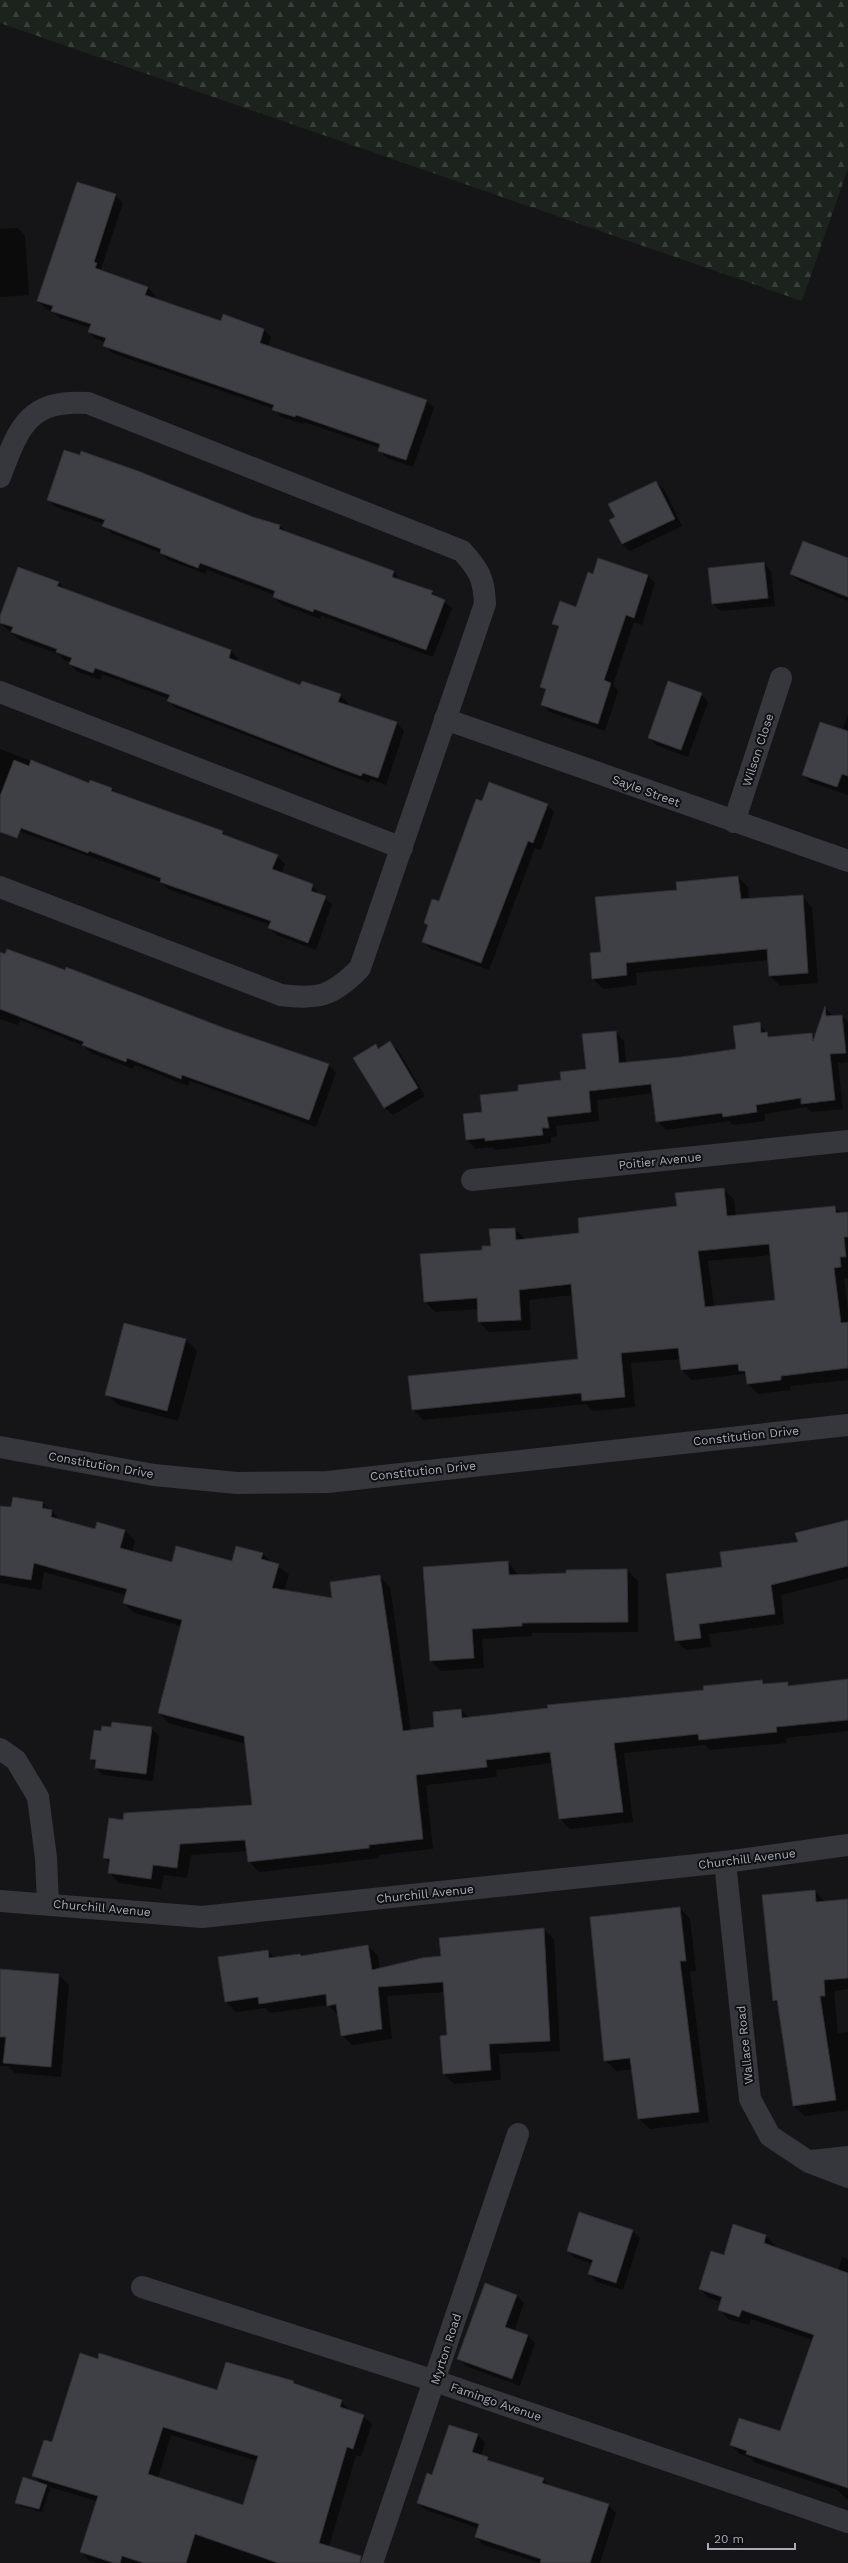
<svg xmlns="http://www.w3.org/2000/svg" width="848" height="2563" font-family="'Work Sans',sans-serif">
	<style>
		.forest { fill: url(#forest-firs) }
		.shadow { fill: #0007; fill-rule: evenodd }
		.building { fill: #3f4045; stroke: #2f2f34; fill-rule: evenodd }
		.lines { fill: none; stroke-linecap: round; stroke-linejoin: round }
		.street { stroke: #36373d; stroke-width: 22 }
		.labels { text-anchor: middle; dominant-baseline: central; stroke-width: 4; stroke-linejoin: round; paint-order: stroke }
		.street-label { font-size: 12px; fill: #a6adb9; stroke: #101013 }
	</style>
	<defs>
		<pattern id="forest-firs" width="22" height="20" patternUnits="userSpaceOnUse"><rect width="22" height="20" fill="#1b231c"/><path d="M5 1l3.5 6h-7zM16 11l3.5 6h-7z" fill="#39403b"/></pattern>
	</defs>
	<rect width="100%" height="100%" fill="#151518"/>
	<path class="forest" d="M0 0H848V168L802 301 0 23Z"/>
	<g class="shadow">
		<path d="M115 195 123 203 101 269 104 271 148 288 155 295 154 299 221 322 223 315 264 330 271 337 268 347 427 401 434 408 413 467 387 458 379 450 380 448 304 422 303 424 281 417 274 409 112 353 104 345 105 342 96 339 89 332 90 328 60 318 52 311 46 309 38 301Z"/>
		<path d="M18 228 25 236 29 295 0 297V229Z"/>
		<path d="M656 482 664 489 682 526 630 551 622 544 611 520Z"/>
		<path d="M48 500 253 518 280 526 287 533 394 571 400 581 432 592 452 608 433 657 322 616 320 619 281 604 274 597 275 595 207 570 206 574 168 560 161 553 111 533 104 524 56 507Z"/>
		<path d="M599 559 648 576 655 583 642 625 634 622 613 685 618 691 605 731 550 712 542 705 547 692 541 686 559 629 554 624 577 608Z"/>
		<path d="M848 559V601L799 581 791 574Z"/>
		<path d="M764 563 771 571 775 606 721 611 713 604Z"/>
		<path d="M58 582 66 590 231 651 238 659 237 662 301 686 340 695 348 703 347 706 397 723 404 731 386 785 370 779 369 783 176 708 169 701V699L102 674 101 680 78 672 70 664 71 662 64 660 59 654 20 640 0 623V619Z"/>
		<path d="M701 694 708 702 688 757 656 745 649 738Z"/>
		<path d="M848 714V795L810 782 803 774 842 731Z"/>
		<path d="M0 749 89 784 90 781 112 789 116 794 223 832 227 837 277 856 285 864 281 874 312 885 319 895 332 904 316 950 277 935 269 928 270 925 168 889 161 882 10 828 0 820Z"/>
		<path d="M482 802 547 804 554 812 541 850 535 848 489 970 431 949 423 941 429 926 425 923 439 902Z"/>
		<path d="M738 877 748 887 749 900 802 896 812 907 818 983 780 986 770 976 769 960 636 973 637 985 604 989 593 979 678 891Z"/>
		<path d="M0 953 329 1065 336 1073 316 1127 190 1081 188 1086 135 1065 133 1069 91 1053 84 1046 20 1020 18 1025 0 1019Z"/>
		<path d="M825 1008 833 1016H842L848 1022V1062L838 1063 843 1109 811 1112 806 1107 765 1114V1121L733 1125 729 1121 666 1130 657 1121 653 1093 597 1100 599 1121 556 1126 557 1136 551 1137V1143L495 1150 492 1147 476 1149 467 1140 465 1115 483 1113 519 1092 562 1081 587 1070 615 1032 624 1041 626 1063 737 1050 759 1024 771 1038 812 1034 815 1037Z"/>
		<path d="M390 1043 398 1050 425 1096 393 1115 385 1108 355 1058 375 1045 380 1049Z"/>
		<path d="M723 1189 734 1199 736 1217 835 1207 842 1214 848 1213V1278H844L848 1311V1380L790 1386 791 1390 758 1394 748 1384 744 1374 692 1380 682 1370 680 1359 631 1363 635 1407 593 1411 586 1404 423 1420 413 1409 579 1360 573 1295 529 1300 531 1330 489 1332 479 1322 478 1309 435 1312 425 1301 483 1251 515 1229 525 1239 580 1234 678 1207ZM771 1255 776 1301 714 1307 708 1261Z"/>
		<path d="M186 1340 197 1351 178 1421 118 1405 107 1394Z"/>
		<path d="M14 1499 43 1503 62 1521 96 1530 125 1531 135 1541 132 1553 173 1564 232 1562 262 1554 289 1575 284 1591 333 1599 379 1576 390 1587 411 1731 435 1728 461 1710 469 1718 705 1691 762 1681 766 1685 788 1683 791 1687 848 1680V1731L786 1738 787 1743 710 1750 705 1745 624 1753 633 1822 570 1829 560 1819 552 1763 496 1770 497 1777 426 1785 433 1849 379 1855V1858L259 1872 249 1861 248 1851 191 1855 187 1878 164 1875 161 1889 119 1883 109 1872 110 1863 104 1858 124 1821 253 1806 246 1744 169 1723 159 1713 181 1626 134 1613 124 1603 126 1595 44 1572 41 1590 0 1583V1507L12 1509Z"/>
		<path d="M848 1521V1578L781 1595 784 1624 709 1634 711 1647 686 1650 676 1640 723 1567 799 1543Z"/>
		<path d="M508 1562 518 1575 627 1570 638 1581V1632L532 1633V1636L482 1639 484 1668 441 1671 431 1661Z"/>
		<path d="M151 1728 159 1736 153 1781 103 1775 96 1768V1764L91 1759Z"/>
		<path d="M815 1891 825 1902 848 1900V1989L834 1991 838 2033 848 2032V2110L805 2116 794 2106 779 2006 774 2000Z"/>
		<path d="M680 1908 690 1919 696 1971 690 1972 709 2122 650 2129 639 2119 633 2069 616 2071 605 2060Z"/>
		<path d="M544 1929 554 1939 560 2051 499 2054 501 2080 454 2084 444 2074 448 2036 445 1992 387 1996 392 2039 352 2045 342 2035 339 2016 328 2005 270 2013 265 2008 236 2012 226 2002 268 1951 275 1958 300 1955 302 1957 368 1946 378 1956 380 1969 442 1957Z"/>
		<path d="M0 1970 59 1975 69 1985 61 2077 15 2073 8 2066H0Z"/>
		<path d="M734 2226 766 2236 775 2245 774 2248 838 2270 842 2257 848 2259V2500L837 2490 756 2463 751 2458 740 2454 731 2445 781 2432 813 2340 751 2319 749 2325 728 2319 719 2309 721 2302 709 2298 700 2289 724 2256Z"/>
		<path d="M632 2231 640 2238 623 2290 597 2282 589 2274 592 2264 575 2258 568 2251Z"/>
		<path d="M517 2296 524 2303 514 2331 528 2336 535 2343 520 2386 466 2366 458 2358Z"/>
		<path d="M293 2382 297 2386 341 2401 350 2411 363 2416 372 2424 361 2457 356 2455 329 2547 338 2563H97L90 2561 81 2552 97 2501 46 2486 50 2489 42 2512 20 2506 16 2502 42 2484 34 2476 52 2443 218 2391ZM171 2435 257 2461 243 2506 158 2478Z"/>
		<path d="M478 2435 485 2443 481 2456 493 2464 543 2479 551 2487 608 2505 616 2513 600 2563H540L483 2545 476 2537 478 2528 426 2510 418 2503 433 2476Z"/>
	</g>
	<g class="building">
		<path d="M77 182 116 194 94 262 97 263 95 268 148 287 145 295 221 321 223 314 264 329 260 343 427 400 406 460 378 451 380 444 296 415 295 417 272 410 274 405 103 346 106 338 88 332 91 324 51 311 53 306 37 301Z"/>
		<path d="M64 450 80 455 81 451 138 471 253 517 280 525 279 529 394 571 392 577 433 591 431 594 445 600 426 650 314 609 313 612 273 597 275 591 200 563 198 568 160 553 161 549 102 526 105 520 47 500Z"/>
		<path d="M656 481 675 519 622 544 609 520 615 517 608 504Z"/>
		<path d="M803 541 848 558V597L790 574Z"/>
		<path d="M598 558 648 575 634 618 626 615 604 680 611 683 598 724 541 705 546 689 540 687 559 626 552 624 560 601 576 607 588 572 593 574Z"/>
		<path d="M764 562 768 598 712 604 708 568Z"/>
		<path d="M18 567 59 582 57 586 231 650 229 658 300 685 302 681 341 694 338 702 397 722 378 778 363 773 361 776 336 767 167 701 170 695 95 668 93 673 69 664 72 658 56 652 57 649 11 632 13 627 0 623V616Z"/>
		<path d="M668 681 702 693 681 750 648 738Z"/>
		<path d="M820 722 848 731V776L842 774 837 787 802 775Z"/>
		<path d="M14 760 29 766 31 760 89 783 90 780 112 788 111 791 223 831 222 834 278 855 272 869 313 884 311 891 326 896 308 943 268 928 271 921 160 882 161 878 89 851 88 853 21 828 17 838 0 832V796Z"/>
		<path d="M489 782 548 804 533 843 528 841 481 963 422 942 428 925 424 923 432 899 439 901 476 799 482 801Z"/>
		<path d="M738 876 741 899 803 895 808 973 769 976 767 949 626 963 627 975 592 979 590 953 601 952 595 897 677 890 676 882Z"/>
		<path d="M7 949 65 970 66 967 224 1028 329 1064 309 1120 182 1075 181 1079 127 1058 126 1062 82 1045 84 1042 0 1009V952L5 954Z"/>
		<path d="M825 1006 826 1016 842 1015 846 1053 830 1054 835 1100 801 1104V1098L756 1105 757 1112 723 1117 722 1113 656 1122 651 1084 589 1091 591 1112 547 1117 549 1128H542L543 1135 485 1141V1138L466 1140 463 1114 482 1112 480 1095 518 1091V1085L561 1080 560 1072 586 1069 582 1034 616 1031 619 1063 681 1057 736 1049 733 1026 760 1022 761 1033 767 1032 768 1037 812 1033 813 1041Z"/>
		<path d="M390 1041 418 1088 384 1108 353 1058 376 1044 378 1049Z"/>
		<path d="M724 1188 727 1216 835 1206 836 1213 848 1212V1237H844L846 1257H840L841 1267 834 1268 841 1323 848 1322V1368L781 1376V1380L747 1384 745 1371H739L738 1364 681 1370 678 1348 621 1353 625 1397 582 1401 581 1393 412 1410 408 1376 578 1359 571 1284 519 1290 521 1320 478 1322 477 1298 424 1302 420 1254 482 1250V1246H491L489 1229 515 1228 516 1240 579 1233 578 1218 677 1206 675 1193ZM769 1244 775 1300 705 1307 698 1251Z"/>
		<path d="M124 1323 186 1339 167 1411 105 1395Z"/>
		<path d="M13 1497 43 1502 42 1508 52 1510 51 1517 95 1529 97 1522 125 1530 120 1548 172 1562 176 1546 232 1561 236 1546 263 1553 261 1559 279 1564 272 1588 332 1598 330 1582 380 1575 403 1731 434 1727 433 1712 461 1709 462 1718 548 1708 547 1705 704 1690 703 1686 762 1680 763 1684 788 1682V1686L848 1679V1720L776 1727 777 1732 699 1740 698 1734 614 1743 623 1812 559 1819 550 1752 486 1760 487 1767 416 1775 423 1839 369 1845V1848L248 1862 245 1840 180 1844 177 1868 153 1865 151 1879 108 1873 110 1859 103 1858 109 1818 123 1820 124 1813 252 1805 244 1736 158 1713 182 1620 123 1603 127 1589 34 1563 31 1580 0 1575V1506L11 1507Z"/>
		<path d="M848 1520V1566L771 1585 775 1614 699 1624 701 1638 675 1641 666 1574 722 1567 720 1552 798 1542 795 1533Z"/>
		<path d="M508 1561 509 1575 566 1573V1570L627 1569 628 1622 522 1623V1626L472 1629 474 1658 430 1661 423 1567Z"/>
		<path d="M112 1722 152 1727 146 1774 95 1768 96 1760 90 1759 94 1730 101 1731 102 1726 111 1727Z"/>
		<path d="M815 1890 816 1902 848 1899V1978L824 1980 825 1996H820L836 2100 793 2106 777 2000 773 2001 762 1895Z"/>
		<path d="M680 1907 686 1961H680L699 2112 638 2119 630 2058 604 2061 590 1917Z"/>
		<path d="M544 1928 550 2041 489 2044 491 2070 443 2074 440 2036 447 2035 443 1982 378 1987 382 2029 341 2036 336 2004 327 2006 326 1994 259 2004 258 1997 225 2002 218 1957 268 1950 269 1958 300 1954 301 1956 368 1945 372 1970 422 1958 441 1956 439 1938Z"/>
		<path d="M0 1969 59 1974 51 2067 3 2063 6 2037H0Z"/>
		<path d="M579 2212 633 2230 616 2283 588 2274 593 2260 567 2251Z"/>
		<path d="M733 2224 766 2235 764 2243 848 2273V2488L746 2454 747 2451 730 2445 739 2418 780 2431 814 2335 742 2310 739 2317 718 2310 722 2297 699 2289 711 2251 724 2255Z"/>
		<path d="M485 2283 517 2295 505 2327 528 2335 512 2379 457 2359Z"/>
		<path d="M80 2353 98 2359 99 2353 217 2390 226 2362 294 2381 293 2383 342 2400 340 2407 364 2415 353 2449 347 2447 319 2543 361 2556 360 2563H278L195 2534 186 2563H144L122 2556 120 2563H114L80 2552 98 2496 32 2476 44 2440 52 2442ZM163 2427 258 2456 243 2505 148 2474Z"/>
		<path d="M449 2425 478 2434 472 2452 488 2457 487 2460 544 2478 542 2483 609 2504 590 2563H540L541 2559 475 2537 479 2524 417 2503 427 2473 432 2475Z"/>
		<path d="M23 2477 47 2485 39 2509 15 2503Z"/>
	</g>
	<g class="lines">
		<g class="street">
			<path d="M0 477C19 427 28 399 88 403L462 551C479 570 484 578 485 604L360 968C333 996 318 1000 281 995L0 887"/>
			<path d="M0 692 402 848"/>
			<path d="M445 719 848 861"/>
			<path d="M734 822 781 678"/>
			<path d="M472 1180 848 1141"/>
			<path d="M0 1447 154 1475 237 1483 328 1482 848 1425"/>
			<path d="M0 1749 16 1760 38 1797 46 1858 48 1904"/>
			<path d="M725 1862 750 2099 770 2136 809 2162 848 2177"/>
			<path d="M0 1901 202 1917 725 1862 848 1845"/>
			<path d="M812 2161 848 2157"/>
			<path d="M142 2287 435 2381 848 2522"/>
			<path d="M372 2563 518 2134"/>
		</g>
	</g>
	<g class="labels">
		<g class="street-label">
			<text transform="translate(758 750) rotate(-72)">Wilson Close</text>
			<text transform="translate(646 791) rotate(20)">Sayle Street</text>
			<text transform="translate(660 1161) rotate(-6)">Poitier Avenue</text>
			<text transform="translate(746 1436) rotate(-6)">Constitution Drive</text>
			<text transform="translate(101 1465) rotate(10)">Constitution Drive</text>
			<text transform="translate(423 1471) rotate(-6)">Constitution Drive</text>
			<text transform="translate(747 1859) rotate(-7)">Churchill Avenue</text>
			<text transform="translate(425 1894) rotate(-6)">Churchill Avenue</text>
			<text transform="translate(102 1908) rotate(5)">Churchill Avenue</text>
			<text transform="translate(745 2045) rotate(-96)">Wallace Road</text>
			<text transform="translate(446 2349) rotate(-72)">Myrton Road</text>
			<text transform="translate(496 2402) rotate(19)">Famingo Avenue</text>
		</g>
	</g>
	<path d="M708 2543v6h87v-6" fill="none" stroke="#a6adb9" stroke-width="2"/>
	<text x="714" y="2543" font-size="12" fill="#a6adb9" stroke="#101013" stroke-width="3" paint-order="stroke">20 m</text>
</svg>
